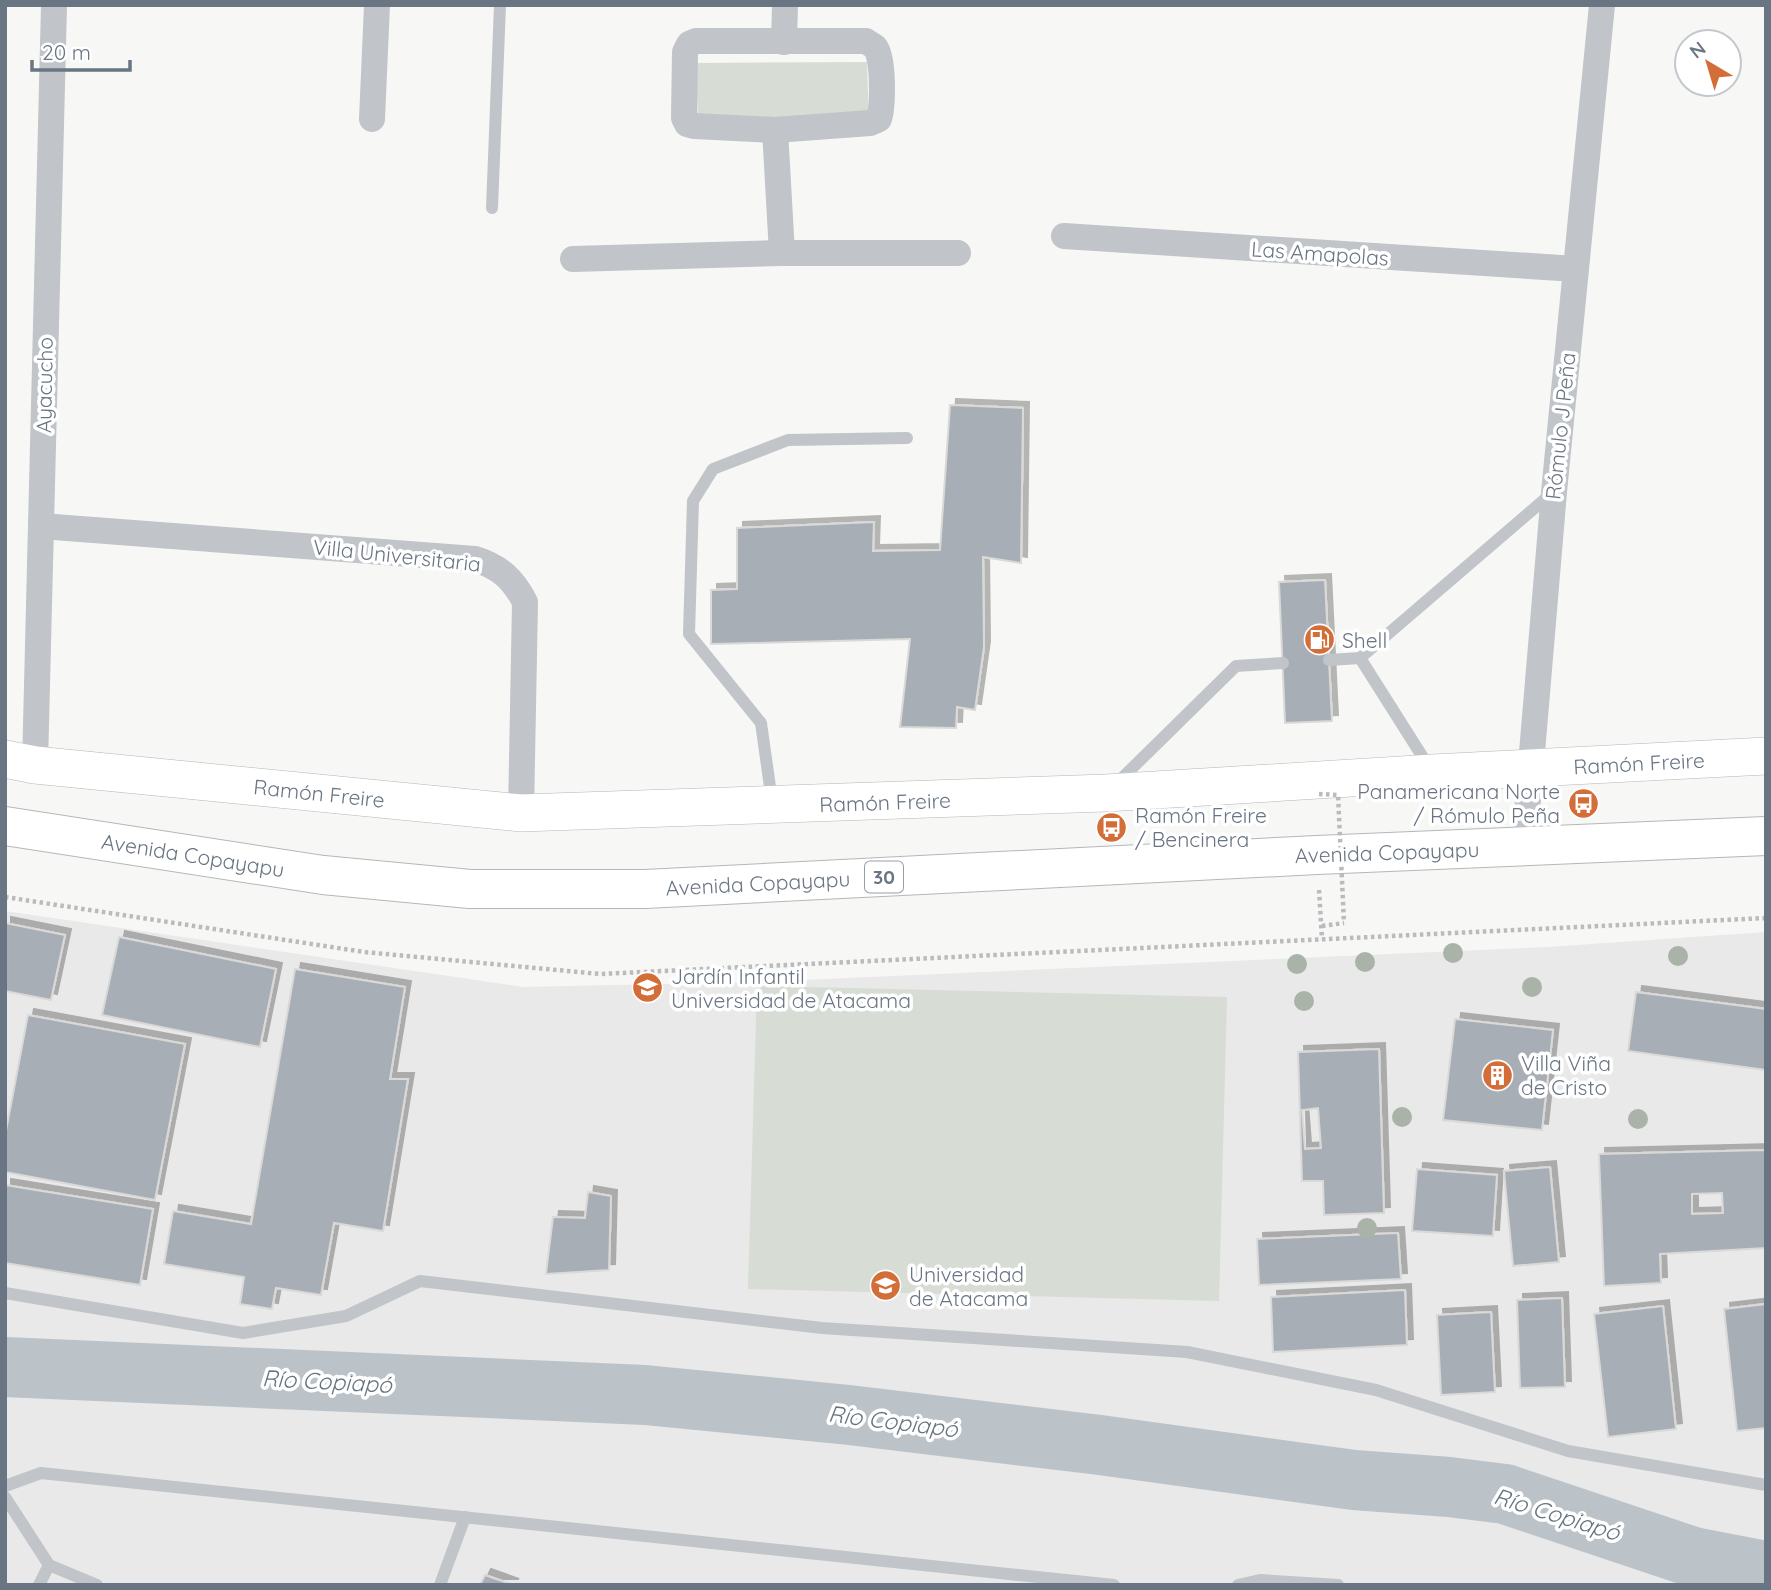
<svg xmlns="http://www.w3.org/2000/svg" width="1771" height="1590" font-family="Quicksand,sans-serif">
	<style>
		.built { fill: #e8e9e8 }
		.green { fill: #d7dcd5 }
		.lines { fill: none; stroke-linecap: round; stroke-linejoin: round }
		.river { stroke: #bbc3c9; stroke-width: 60 }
		.building { fill: #a8aeb5; stroke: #d9d9d8; stroke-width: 2; fill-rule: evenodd; filter: url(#shadow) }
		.secondary-casing { stroke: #b1b6bb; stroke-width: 38 }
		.highway-casing { stroke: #b4b7ba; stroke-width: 40 }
		.path { stroke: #b9bbbe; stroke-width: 4.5; stroke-dasharray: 3.5 3.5; stroke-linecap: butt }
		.lane { stroke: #c1c4c8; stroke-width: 12 }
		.street { stroke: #c1c4c8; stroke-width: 26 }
		.secondary { stroke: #fff; stroke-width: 37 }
		.highway { stroke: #fff; stroke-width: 38 }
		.path-bridge { stroke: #b9bbbe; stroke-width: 4.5; stroke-dasharray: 3.5 3.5; stroke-linecap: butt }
		.tree { fill: #a9b3a7 }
		.labels { text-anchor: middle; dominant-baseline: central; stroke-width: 7; stroke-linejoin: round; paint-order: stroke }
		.shield { fill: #fff; stroke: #969ea8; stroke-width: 2 }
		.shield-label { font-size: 19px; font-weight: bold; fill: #697583 }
		.street-label { font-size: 21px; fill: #697583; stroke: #fff }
		.poi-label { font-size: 21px; fill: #697583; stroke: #fff; text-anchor: start }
		.water-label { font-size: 23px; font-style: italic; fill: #65757f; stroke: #fff }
	</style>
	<defs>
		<filter id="shadow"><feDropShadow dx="6" dy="-6" stdDeviation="0" flood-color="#0004"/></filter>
	</defs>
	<rect width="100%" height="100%" fill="#f7f8f5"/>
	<path class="built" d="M5 911 523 987 755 982 1548 947 1766 932V1585H5Z"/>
	<g class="green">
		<path d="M867 62 869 120 698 124 696 63Z"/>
		<path d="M757 986 1227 997 1219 1301 748 1289Z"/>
	</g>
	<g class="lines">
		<path class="river" d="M5 1367 645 1395 849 1415 1100 1445 1354 1480 1449 1487 1505 1494 1693 1557 1766 1571"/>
	</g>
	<g class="building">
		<path d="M950 405 1023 408 1021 563 983 557 984 647 975 710 957 707 956 728 900 727 910 639 711 644V590L737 589V528L874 522 873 551 940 550Z"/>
		<path d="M1325 580 1332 721 1285 723 1279 582Z"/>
		<path d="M5 923 65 935 51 1000 5 991Z"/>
		<path d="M119 937 276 969 260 1047 102 1015Z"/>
		<path d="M295 969 405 987 390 1079H408L383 1231 334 1223 321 1295 276 1288 272 1309 240 1304 244 1277 164 1264 173 1211 251 1224Z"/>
		<path d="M1636 992 1766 1009V1070L1628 1051Z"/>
		<path d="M28 1015 185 1044 155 1200 5 1172V1136Z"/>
		<path d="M1455 1019 1553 1030 1542 1130 1443 1120Z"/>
		<path d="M1379 1049 1384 1213 1324 1215 1323 1181H1302L1298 1052ZM1318 1108 1321 1148 1305 1149 1302 1110Z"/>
		<path d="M1766 1150V1248L1660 1254 1661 1283 1604 1286 1599 1154ZM1722 1193 1723 1213 1692 1214V1194Z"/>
		<path d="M1550 1167 1559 1262 1513 1266 1504 1171Z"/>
		<path d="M1417 1169 1497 1175 1493 1236 1412 1231Z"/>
		<path d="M5 1185 153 1209 140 1285 5 1263Z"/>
		<path d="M588 1192 611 1196 609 1270 546 1274 553 1217 585 1218Z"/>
		<path d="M1398 1233 1401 1279 1259 1285 1257 1239Z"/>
		<path d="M1405 1290 1407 1345 1273 1352 1271 1297Z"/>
		<path d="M1562 1298 1565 1387 1520 1388 1517 1300Z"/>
		<path d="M1766 1304V1428L1737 1431 1724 1309Z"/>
		<path d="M1663 1306 1676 1429 1608 1437 1594 1314Z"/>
		<path d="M1491 1312 1495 1392 1441 1395 1437 1315Z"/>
		<path d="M485 1575 513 1585H480Z"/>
	</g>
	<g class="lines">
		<defs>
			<path id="secondary" d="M5 759 35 765 521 813 1106 793 1433 773 1766 756"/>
			<path id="highway" d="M5 826 323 875 470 889H645L1317 855 1766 836"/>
		</defs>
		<use href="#secondary" class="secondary-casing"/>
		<use href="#highway" class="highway-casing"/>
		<g class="path">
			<path d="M1319 890 1322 939"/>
			<path d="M5 897 364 952 600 974 1766 918"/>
			<path d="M1322 926 1344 923"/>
		</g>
		<g class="lane">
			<path d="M492 208 500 5"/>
			<path d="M1360 658 1429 767"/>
			<path d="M1329 660 1360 658 1551 494"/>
			<path d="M1115 785 1236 666 1283 663"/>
			<path d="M772 801 761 723 689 634 693 501 713 469 788 440 907 438"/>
			<path d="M5 1293 243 1333 346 1316 420 1281 822 1328 1187 1352 1376 1390 1568 1451 1766 1485"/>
			<path d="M5 1486 41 1473 1114 1585"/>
			<path d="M5 1497 49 1565 39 1585"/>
			<path d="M49 1565 97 1585"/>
			<path d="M440 1585 465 1517"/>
			<path d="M1238 1585 1260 1580 1338 1585"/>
		</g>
		<g class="street">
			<path d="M696 41H866C867 42 874 46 875 47 884 57 883 107 879 119L870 123 775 130 694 126 687 124 684 118 685 52 689 44Z"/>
			<path d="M784 42 785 5"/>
			<path d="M372 119 377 5"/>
			<path d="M775 130 782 253"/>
			<path d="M1064 236 1576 269"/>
			<path d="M573 259 782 253H958"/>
			<path d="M41 526 475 559C500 567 513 579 525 602L521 813"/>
			<path d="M35 765 54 5"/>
			<path d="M1524 847 1554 492 1602 5"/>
		</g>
		<use href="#secondary" class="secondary"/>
		<use href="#highway" class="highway"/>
		<path class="path-bridge" d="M1319 794 1338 795 1344 923"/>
	</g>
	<g class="tree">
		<circle cx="1453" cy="953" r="10"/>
		<circle cx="1678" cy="956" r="10"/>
		<circle cx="1365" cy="962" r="10"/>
		<circle cx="1297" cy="964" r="10"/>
		<circle cx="1532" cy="987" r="10"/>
		<circle cx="1304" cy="1001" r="10"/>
		<circle cx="1402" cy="1117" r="10"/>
		<circle cx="1638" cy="1119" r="10"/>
		<circle cx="1367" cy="1228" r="10"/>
	</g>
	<defs>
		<symbol id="fuel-disc" viewBox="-11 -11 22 22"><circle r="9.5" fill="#d46e39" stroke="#fff"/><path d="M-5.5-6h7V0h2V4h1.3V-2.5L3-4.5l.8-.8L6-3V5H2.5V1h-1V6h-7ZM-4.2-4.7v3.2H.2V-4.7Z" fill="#fff"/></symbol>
		<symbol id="bus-disc" viewBox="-11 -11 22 22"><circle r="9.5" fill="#d46e39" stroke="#fff"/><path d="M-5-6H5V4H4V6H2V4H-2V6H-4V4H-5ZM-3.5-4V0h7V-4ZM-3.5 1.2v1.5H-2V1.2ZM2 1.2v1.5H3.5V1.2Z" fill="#fff"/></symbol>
		<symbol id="school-disc" viewBox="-11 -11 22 22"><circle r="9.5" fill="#d46e39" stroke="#fff"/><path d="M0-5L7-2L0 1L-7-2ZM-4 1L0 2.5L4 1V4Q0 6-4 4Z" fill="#fff"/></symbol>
		<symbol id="building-disc" viewBox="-11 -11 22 22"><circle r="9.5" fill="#d46e39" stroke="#fff"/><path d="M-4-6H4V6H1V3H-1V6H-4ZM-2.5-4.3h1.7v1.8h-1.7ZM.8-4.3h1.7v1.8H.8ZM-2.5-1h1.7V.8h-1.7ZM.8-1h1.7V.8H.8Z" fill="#fff"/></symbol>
		<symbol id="university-disc" viewBox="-11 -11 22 22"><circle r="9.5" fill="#d46e39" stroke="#fff"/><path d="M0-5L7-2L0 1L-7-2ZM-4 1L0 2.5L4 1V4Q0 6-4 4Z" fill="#fff"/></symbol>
	</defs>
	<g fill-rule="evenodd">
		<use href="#fuel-disc" x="1302" y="622" width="35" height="35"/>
		<use href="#bus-disc" x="1566" y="786" width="35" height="35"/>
		<use href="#bus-disc" x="1094" y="810" width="35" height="35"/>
		<use href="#school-disc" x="630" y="970" width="35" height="35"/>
		<use href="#building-disc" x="1480" y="1058" width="35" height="35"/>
		<use href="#university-disc" x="868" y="1268" width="35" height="35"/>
	</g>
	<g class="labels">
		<rect class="shield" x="865" y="861.5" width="38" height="31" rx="5"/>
		<g class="shield-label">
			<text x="884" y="877">30</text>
		</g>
		<g class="street-label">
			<text transform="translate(1320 253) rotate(4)">Las Amapolas</text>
			<text transform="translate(44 385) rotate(-89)">Ayacucho</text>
			<text transform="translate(1560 426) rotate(-84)">Rómulo J Peña</text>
			<text transform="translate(397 555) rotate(6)">Villa Universitaria</text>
			<text transform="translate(1639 763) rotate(-3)">Ramón Freire</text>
			<text transform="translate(319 793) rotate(6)">Ramón Freire</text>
			<text transform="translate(885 802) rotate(-2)">Ramón Freire</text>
			<text transform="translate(1387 852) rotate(-2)">Avenida Copayapu</text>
			<text transform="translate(193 855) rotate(9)">Avenida Copayapu</text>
			<text transform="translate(758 883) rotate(-3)">Avenida Copayapu</text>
		</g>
		<g class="poi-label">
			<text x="1342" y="640">Shell</text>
			<text x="1560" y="791" text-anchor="end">Panamericana Norte<tspan x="1560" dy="24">/ Rómulo Peña</tspan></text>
			<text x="1135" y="815">Ramón Freire<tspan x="1135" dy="24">/ Bencinera</tspan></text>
			<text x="671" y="976">Jardín Infantil<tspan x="671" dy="24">Universidad de Atacama</tspan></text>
			<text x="1521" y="1063">Villa Viña<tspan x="1521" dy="24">de Cristo</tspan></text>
			<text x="909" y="1274">Universidad<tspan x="909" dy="24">de Atacama</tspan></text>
		</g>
		<g class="water-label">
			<text transform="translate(327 1381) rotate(3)">Río Copiapó</text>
			<text transform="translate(893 1421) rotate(7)">Río Copiapó</text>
			<text transform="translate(1557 1514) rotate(17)">Río Copiapó</text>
		</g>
	</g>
	<rect width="1771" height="1590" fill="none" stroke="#697583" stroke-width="14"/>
	<g transform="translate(1708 63) rotate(322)"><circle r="33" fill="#ffffff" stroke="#c3c8cd" stroke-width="2"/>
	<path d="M0-5L12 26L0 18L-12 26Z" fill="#d46e39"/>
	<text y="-10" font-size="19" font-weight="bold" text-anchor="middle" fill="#697583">N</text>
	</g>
	<path d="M32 60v10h98v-10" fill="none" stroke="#697583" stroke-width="3.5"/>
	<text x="42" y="60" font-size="21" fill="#697583" stroke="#ffffff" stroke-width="5" paint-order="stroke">20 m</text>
</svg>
